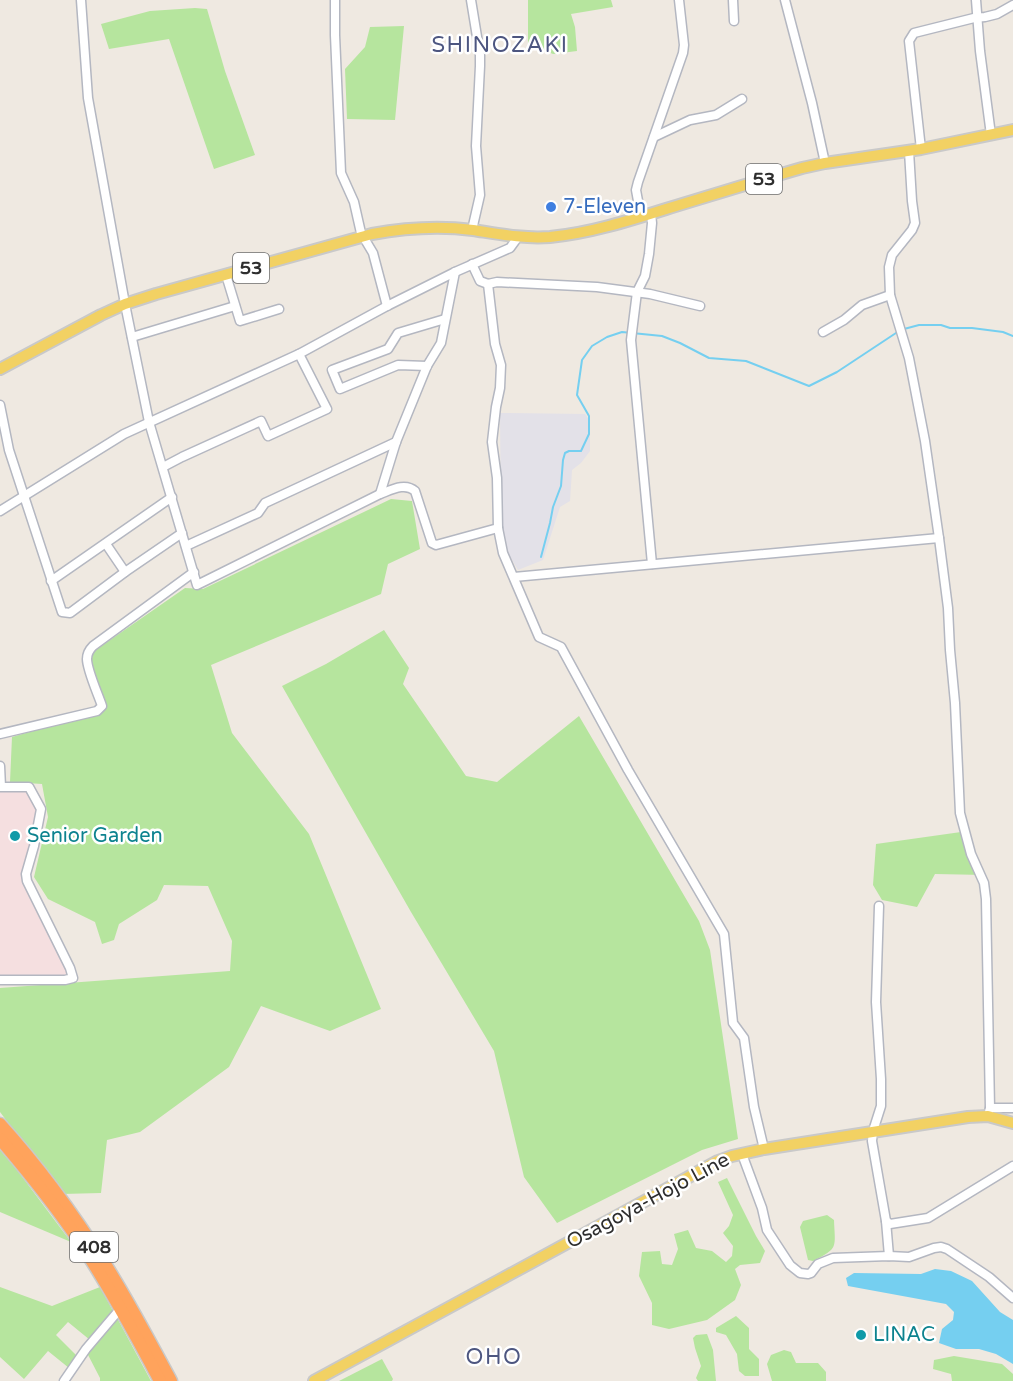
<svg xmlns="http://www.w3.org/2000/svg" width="1013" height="1381" font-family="'Varela Round',sans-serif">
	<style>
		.industrial { fill: #e3e1e8 }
		.medical { fill: #f5dfe0 }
		.green { fill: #b6e59e }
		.water { fill: #75cff0 }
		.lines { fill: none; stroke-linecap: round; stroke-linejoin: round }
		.stream { stroke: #75cff0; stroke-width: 2 }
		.minor-casing { stroke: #b4b7c1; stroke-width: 11 }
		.major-casing { stroke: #c9c9c9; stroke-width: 14 }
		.highway-casing { stroke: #c9c9c9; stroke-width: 15 }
		.minor { stroke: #fff; stroke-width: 8 }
		.major { stroke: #f2d163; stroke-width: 10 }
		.highway { stroke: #ffa35c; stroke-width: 12 }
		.shop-dot { fill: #3f7fe0; stroke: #fff; stroke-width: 2 }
		.culture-dot { fill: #0f9aa8; stroke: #fff; stroke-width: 2 }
		.labels { text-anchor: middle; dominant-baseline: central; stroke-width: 5; stroke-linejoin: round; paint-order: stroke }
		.shield { fill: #fff; stroke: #6d6d6d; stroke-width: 1.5 }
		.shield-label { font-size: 18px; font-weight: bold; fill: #2e2e2e }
		.shop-label { font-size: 20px; fill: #366cbe; stroke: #fff; text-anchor: start }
		.culture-label { font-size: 20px; fill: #0d838f; stroke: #fff; text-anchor: start }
		.street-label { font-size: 20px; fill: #2e2e2e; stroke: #fff }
		.quarter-label { font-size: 22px; letter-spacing: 1.5px; fill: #4d5680; stroke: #fff }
	</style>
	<rect width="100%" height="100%" fill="#efe9e1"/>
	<path class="industrial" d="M500 413 585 414 590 421V451L581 463 572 470 570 501 560 507 543 560 518 570 509 555 501 529Z"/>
	<path class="medical" d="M27 790 37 810 29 857 24 869 70 973 68 977H0V791Z"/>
	<g class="green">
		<path d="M528 0H611L613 7 571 14 575 27 577 51 553 54 528 43Z"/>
		<path d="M195 8 207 9 225 71 255 155 214 169 169 39 109 49 101 24 150 11Z"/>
		<path d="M404 26 395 120 347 119 345 69 365 47 370 27Z"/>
		<path d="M391 499 412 501 420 549 388 564 381 594 211 665 232 733 309 834 381 1009 330 1031 261 1006 229 1067 140 1132 107 1140 101 1193 62 1194 0 1112V988L230 971 232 941 208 886 164 885 157 900 119 924 114 940 102 944 95 922 48 899 34 877 48 817 42 784 10 782 12 737 103 711 90 654 185 588 203 589Z"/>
		<path d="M384 630 409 668 403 684 466 776 497 782 579 716 699 921 710 950 738 1139 702 1150 557 1223 524 1177 494 1051 411 912 282 686 326 664Z"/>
		<path d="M961 832 985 875 935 874 917 907 882 900 873 885 876 844Z"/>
		<path d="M0 1150 17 1170 71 1242 0 1212Z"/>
		<path d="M727 1178 756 1236 765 1251 760 1263 740 1265 735 1269 741 1285 735 1300 707 1320 669 1329 652 1325V1303L639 1276 642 1252 660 1251 662 1264 672 1265 678 1249 674 1234 688 1230 696 1248 712 1251 726 1262 732 1256 733 1246 723 1233 729 1226 733 1215 718 1182Z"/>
		<path d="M827 1215 834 1220C835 1248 839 1248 813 1261L808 1260 800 1227 803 1221Z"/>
		<path d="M0 1287 52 1306 100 1287 114 1313 90 1340 68 1322 56 1335 78 1357 69 1368 48 1351 24 1379 0 1357Z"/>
		<path d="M116 1316 151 1381H100V1378L86 1351Z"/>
		<path d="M736 1316 749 1328V1349L759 1359V1376H745L739 1371 737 1354 726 1335 716 1332V1328Z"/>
		<path d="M707 1334 713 1350 716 1381H698L696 1378 701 1366 695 1348 693 1338 696 1335Z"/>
		<path d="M784 1350 791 1352 796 1363H818L826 1372V1381H772L767 1364 771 1355Z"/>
		<path d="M954 1356 1002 1364 1013 1374V1381H952L951 1374 933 1369 934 1360Z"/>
		<path d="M382 1359 393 1379 392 1381H339Z"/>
	</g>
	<path class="water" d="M935 1269 951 1271 972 1281 1000 1312 1013 1320V1364L996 1354 979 1349H956L939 1343 942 1329 953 1320 954 1312 946 1304 848 1286 846 1278 854 1273 921 1274Z"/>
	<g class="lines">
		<g class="stream">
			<path d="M904 329 919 325H941L950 328H972L1003 332 1013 336"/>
			<path d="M541 557 550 523 553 507 561 486 563 460 565 453 569 451H581L589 434V416L577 395 582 360 592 346 607 337 622 332 662 336 680 343 709 358 746 361 809 386 837 372 899 331"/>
		</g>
		<defs>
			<g id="minor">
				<path d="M81 0 88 98 125 304 149 422 197 585 380 494C391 490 405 482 415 491L432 543 436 545 498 528"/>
				<path d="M335 0V35L341 173 354 202 361 233 373 253 387 306"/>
				<path d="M471 0 480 55V66L476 146 480 195 472 230"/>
				<path d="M733 0 734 21"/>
				<path d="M785 0 812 103 825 163"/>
				<path d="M976 0 980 51 991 135"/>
				<path d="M654 137 690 120 716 115 742 99"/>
				<path d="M921 149 909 41 914 33 974 18 985 17 997 14 1013 5"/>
				<path d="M909 151 912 201 915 223 912 230 892 255 889 267 890 295 909 358 925 441 939 538 948 608 950 650 955 703 960 813 971 854 984 883 986 899 990 1108 988 1116"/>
				<path d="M651 214 652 223 649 254 645 276 637 292 631 340 652 564"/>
				<path d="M641 217 636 190 638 182 683 53 684 45 679 0"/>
				<path d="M472 264 480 281 488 284 497 282 597 287 650 294 700 306"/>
				<path d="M226 275 240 321 279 309"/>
				<path d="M488 284 495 344 501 365 500 388 496 407 492 442 497 478 498 528 503 553 539 637 561 647 628 770 724 934 733 1023 744 1038 754 1107 764 1149"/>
				<path d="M823 332 844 320 862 305 890 295"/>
				<path d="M132 337 235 306"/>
				<path d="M427 366 398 365 340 389 332 370 388 349 398 333 445 319"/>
				<path d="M0 405 9 450 62 612 70 613 125 572 182 533"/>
				<path d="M163 467 182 457 261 421 268 436 327 409 299 354"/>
				<path d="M380 494 396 442 427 366 441 343 455 272"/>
				<path d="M0 511 124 434 299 354 387 306 455 272 510 248 518 237"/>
				<path d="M106 544 125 572"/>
				<path d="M186 546 258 513 265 503 396 442"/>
				<path d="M514 577 939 538"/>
				<path d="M51 581 172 497"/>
				<path d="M0 734 97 711 102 706C98 694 87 670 87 659 87 653 90 649 93 646L194 572"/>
				<path d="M0 766 1 787H29L41 809 34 846 26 874 27 881 70 968 73 978 65 980H0"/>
				<path d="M879 906 876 1002 881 1079V1106L873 1131 872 1141 886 1221 890 1224 928 1218 1013 1166"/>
				<path d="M990 1108H1013"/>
				<path d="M742 1154 762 1208 767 1230 790 1265 800 1273 808 1274 811 1273 818 1264 833 1258 889 1256 909 1257 934 1248 941 1247 947 1249 989 1277 1013 1298"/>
				<path d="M886 1221 889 1256"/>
				<path d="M64 1381 86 1349 120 1309"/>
			</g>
			<g id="major">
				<path d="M0 369 101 315 125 304 156 294 372 234C405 228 440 226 473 230 499 234 524 239 550 237 590 233 628 221 666 209 712 195 757 181 802 168L825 163 921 149 1013 130"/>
				<path d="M314 1381 718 1161 732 1156 764 1149 968 1117 988 1116 1013 1123"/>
			</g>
			<g id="highway">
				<path d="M0 1124C39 1167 74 1215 105 1264 129 1302 150 1342 171 1381"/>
				<path d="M0 1139C28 1172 55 1205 79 1241 109 1286 135 1334 160 1381"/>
			</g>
		</defs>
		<use href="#minor" class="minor-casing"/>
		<use href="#major" class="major-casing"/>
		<use href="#highway" class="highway-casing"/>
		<use href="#minor" class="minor"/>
		<use href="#major" class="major"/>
		<use href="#highway" class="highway"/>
	</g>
	<circle class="shop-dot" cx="551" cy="207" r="6"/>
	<g class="culture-dot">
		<circle cx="15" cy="836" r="6"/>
		<circle cx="861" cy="1335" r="6"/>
	</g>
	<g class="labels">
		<g class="shield">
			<rect x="746" y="164" width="36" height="30" rx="4.5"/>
			<rect x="233" y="253" width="36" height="30" rx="4.5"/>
			<rect x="70" y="1232" width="48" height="30" rx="4.5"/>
		</g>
		<g class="shield-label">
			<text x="764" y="179">53</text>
			<text x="251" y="268">53</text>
			<text x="94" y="1247">408</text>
		</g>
		<g class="shop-label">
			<text x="563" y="207">7-Eleven</text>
		</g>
		<g class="culture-label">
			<text x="27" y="836">Senior Garden</text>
			<text x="873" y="1335">LINAC</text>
		</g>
		<g class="street-label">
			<text transform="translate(648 1201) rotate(-28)">Osagoya-Hojo Line</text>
		</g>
		<g class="quarter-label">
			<text x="500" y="45">SHINOZAKI</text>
			<text x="494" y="1357">OHO</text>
		</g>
	</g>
</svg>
